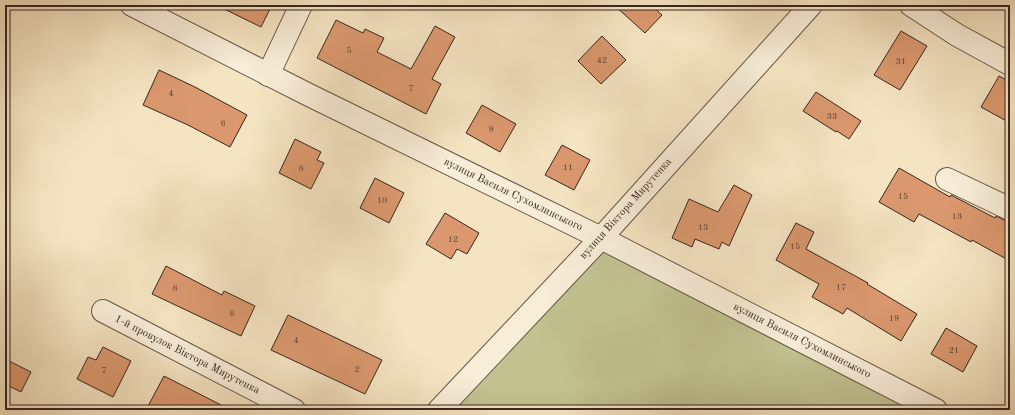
<svg xmlns="http://www.w3.org/2000/svg" width="1015" height="415" font-family="'Old Standard TT',serif">
	<style>
		.green { fill: #c1c290; stroke: #7c7457 }
		.building { fill: #db986e; stroke: #37271e }
		.lines { fill: none; stroke-linecap: round; stroke-linejoin: round }
		.minor-casing { stroke: #665647; stroke-width: 24 }
		.tertiary-casing { stroke: #665647; stroke-width: 24 }
		.minor { stroke: #f8edd7; stroke-width: 22 }
		.tertiary { stroke: #f8edd7; stroke-width: 22 }
		.labels { text-anchor: middle; dominant-baseline: central; stroke-width: 3; stroke-linejoin: round; paint-order: stroke }
		.number-label { font-size: 9px; fill: #604332 }
		.street-label { font-size: 11px; fill: #37271e; stroke: #f8edd7 }
	</style>
	<rect width="100%" height="100%" fill="#f5e4c2"/>
	<filter id="stains"><feTurbulence type="fractalNoise" baseFrequency=".005" numOctaves="4"/><feColorMatrix values="0 0 0 0 .2 0 0 0 0 .09 0 0 0 0 .02 0 0 0 .5 -.17"/></filter>
	<radialGradient id="worn" r=".72"><stop offset=".6" stop-color="#630" stop-opacity="0"/><stop offset="1" stop-color="#630" stop-opacity=".3"/></radialGradient>
	<path class="green" d="M594 241 920 410H442Z"/>
	<g class="building">
		<path d="M216 5H272L261 27Z"/>
		<path d="M614 5H651L662 15 645 33Z"/>
		<path d="M336 20 363 33 365 29 384 38 377 52 411 69 435 26 455 37 432 79 441 84 426 114 317 58Z"/>
		<path d="M901 31 927 46 900 90 874 75Z"/>
		<path d="M602 36 626 60 601 84 578 61Z"/>
		<path d="M159 70 195 87 247 115 230 147 188 125 143 105Z"/>
		<path d="M999 76 1010 82V123L981 107Z"/>
		<path d="M816 92 861 121 849 139 837 131 836 132 803 111Z"/>
		<path d="M482 105 516 124 500 152 466 133Z"/>
		<path d="M295 139 321 152 317 160 324 163 311 189 279 173Z"/>
		<path d="M562 145 590 160 574 190 545 175Z"/>
		<path d="M899 168 950 197 951 195 995 218 996 216 1010 223V261L972 240 971 242 919 214 914 222 879 202Z"/>
		<path d="M375 178 404 193 389 223 360 208Z"/>
		<path d="M734 185 752 195 729 246 722 242 719 249 695 239 692 247 672 238 689 199 718 212Z"/>
		<path d="M445 213 479 233 467 254 457 249 451 259 426 244Z"/>
		<path d="M796 223 814 232 806 249 868 283 867 284 917 314 901 341 847 308 843 314 812 297 819 284 776 260Z"/>
		<path d="M166 266 222 295 224 291 255 306 241 336 152 294Z"/>
		<path d="M288 315 382 360 365 394 271 350Z"/>
		<path d="M946 328 977 346 963 372 931 354Z"/>
		<path d="M103 347 131 361 113 397 77 379 88 357 96 360Z"/>
		<path d="M5 359 31 372 21 392 5 384Z"/>
		<path d="M164 376 231 410H146Z"/>
	</g>
	<g class="lines">
		<defs>
			<g id="minor">
				<path d="M132 5 307 94 601 238 936 410"/>
				<path d="M911 5 957 35 1010 64"/>
				<path d="M268 75 301 5"/>
				<path d="M947 179 1010 209"/>
				<path d="M103 311 294 410"/>
			</g>
			<path id="tertiary" d="M439 410 601 238 811 5"/>
		</defs>
		<use href="#minor" class="minor-casing"/>
		<use href="#tertiary" class="tertiary-casing"/>
		<use href="#minor" class="minor"/>
		<use href="#tertiary" class="tertiary"/>
	</g>
	<g class="labels">
		<g class="number-label">
			<text x="349" y="50">5</text>
			<text x="602" y="60">42</text>
			<text x="901" y="61">31</text>
			<text x="411" y="88">7</text>
			<text x="171" y="93">4</text>
			<text x="832" y="116">33</text>
			<text x="223" y="123">6</text>
			<text x="491" y="129">9</text>
			<text x="568" y="167">11</text>
			<text x="301" y="168">8</text>
			<text x="903" y="196">15</text>
			<text x="382" y="200">10</text>
			<text x="957" y="216">13</text>
			<text x="703" y="227">13</text>
			<text x="453" y="239">12</text>
			<text x="795" y="246">15</text>
			<text x="841" y="287">17</text>
			<text x="175" y="288">8</text>
			<text x="232" y="313">6</text>
			<text x="894" y="318">19</text>
			<text x="296" y="340">4</text>
			<text x="954" y="350">21</text>
			<text x="357" y="369">2</text>
			<text x="104" y="370">7</text>
		</g>
		<g class="street-label">
			<text transform="translate(513 195) rotate(26)">вулиця Василя Сухомлинського</text>
			<text transform="translate(626 209) rotate(-48)">вулиця Віктора Мирутенка</text>
			<text transform="translate(802 341) rotate(27)">вулиця Василя Сухомлинського</text>
			<text transform="translate(187 355) rotate(27)">1-й провулок Віктора Мирутенка</text>
		</g>
	</g>
	<rect width="1015" height="415" fill="none" stroke="#f5e4c2" stroke-width="20"/>
	<rect x="6" y="6" width="1003" height="403" fill="none" stroke="#37271e" stroke-width="2"/>
	<rect x="10" y="10" width="995" height="395" fill="none" stroke="#37271e"/>
	<rect width="100%" height="100%" filter="url(#stains)"/>
	<rect width="100%" height="100%" fill="url(#worn)"/>
</svg>
